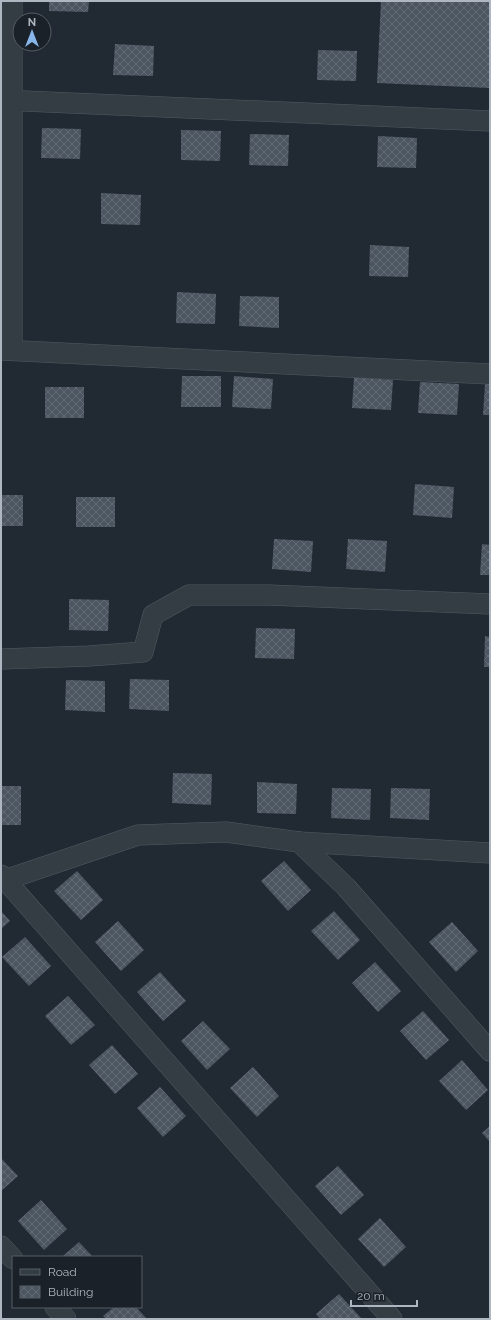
<svg xmlns="http://www.w3.org/2000/svg" width="491" height="1320" font-family="Raleway,sans-serif">
	<style>
		.building { fill: url(#building-cross-hatch) }
		.lines { fill: none; stroke-linecap: round; stroke-linejoin: round }
		.street-casing { stroke: #525a62; stroke-width: 21 }
		.street { stroke: #343c44; stroke-width: 20 }
	</style>
	<defs>
		<pattern id="building-cross-hatch" width="8" height="8" patternUnits="userSpaceOnUse"><rect width="8" height="8" fill="#4c5661"/><path d="M0 0l8 8M0 8l8-8" fill="none" stroke="#636c76"/></pattern>
	</defs>
	<rect width="100%" height="100%" fill="#212a33"/>
	<g class="building">
		<path d="M49 1H89L88 12 49 11Z"/>
		<path d="M381 1H490V88L377 83Z"/>
		<path d="M115 44 154 46 153 76 113 75Z"/>
		<path d="M318 50 357 51 356 81 317 80Z"/>
		<path d="M42 128 81 129 80 159 41 158Z"/>
		<path d="M181 130 221 131 220 161 181 160Z"/>
		<path d="M250 134 289 135 288 166 249 165Z"/>
		<path d="M378 136 417 138 416 168 377 167Z"/>
		<path d="M101 193 141 195 140 225 101 224Z"/>
		<path d="M370 245 409 247 408 277 369 276Z"/>
		<path d="M177 292 216 294 215 324 176 323Z"/>
		<path d="M240 296 279 297V328L239 326Z"/>
		<path d="M182 376H221V407H181Z"/>
		<path d="M234 376 273 379 271 409 232 407Z"/>
		<path d="M354 377 393 380 391 410 352 408Z"/>
		<path d="M420 382 459 384 457 415 418 413Z"/>
		<path d="M485 384H490V415H483Z"/>
		<rect x="45" y="387" width="39" height="31"/>
		<path d="M415 484 454 487 452 518 413 515Z"/>
		<rect x="1" y="495" width="22" height="31"/>
		<rect x="76" y="497" width="39" height="30"/>
		<path d="M274 539 313 541 311 572 272 569Z"/>
		<path d="M348 539 387 541 385 572 346 569Z"/>
		<path d="M482 544 490 545V575H480Z"/>
		<path d="M69 599 109 600 108 631 69 630Z"/>
		<path d="M256 628 295 629 294 659 255 658Z"/>
		<path d="M485 636 490 637V667H484Z"/>
		<path d="M130 679 169 680V711L129 709Z"/>
		<path d="M66 680 105 681V712L65 710Z"/>
		<path d="M173 773 212 774 211 805 172 803Z"/>
		<path d="M257 782 297 784 296 814 257 813Z"/>
		<rect x="1" y="786" width="20" height="39"/>
		<path d="M332 788 371 789 370 820 331 818Z"/>
		<path d="M391 788 430 789 429 820 390 818Z"/>
		<path d="M284 861 311 890 288 911 261 881Z"/>
		<path d="M77 871 103 900 81 920 54 891Z"/>
		<path d="M1 911 10 921 1 929Z"/>
		<path d="M334 911 360 940 338 960 311 931Z"/>
		<path d="M118 921 144 950 121 971 95 942Z"/>
		<path d="M452 922 478 951 456 972 429 942Z"/>
		<path d="M25 937 51 966 29 986 2 957Z"/>
		<path d="M375 962 401 991 378 1012 352 983Z"/>
		<path d="M160 972 186 1001 163 1021 137 992Z"/>
		<path d="M68 996 95 1025 71 1045 45 1016Z"/>
		<path d="M423 1011 449 1040 426 1060 400 1031Z"/>
		<path d="M203 1021 230 1049 207 1070 181 1041Z"/>
		<path d="M112 1045 138 1074 115 1094 89 1065Z"/>
		<path d="M462 1060 488 1090 466 1110 439 1081Z"/>
		<path d="M253 1067 279 1096 257 1117 230 1088Z"/>
		<path d="M160 1087 186 1116 163 1137 137 1108Z"/>
		<path d="M490 1126V1142L482 1133Z"/>
		<path d="M1 1158 18 1176 1 1191Z"/>
		<path d="M338 1166 364 1195 341 1215 315 1186Z"/>
		<path d="M41 1200 67 1229 44 1250 18 1221Z"/>
		<path d="M380 1218 406 1247 384 1267 358 1239Z"/>
		<path d="M79 1242 93 1257H62Z"/>
		<path d="M339 1294 362 1319H320L316 1314Z"/>
		<path d="M114 1307H136L147 1319H106L103 1316Z"/>
	</g>
	<g class="lines">
		<defs>
			<g id="street">
				<path d="M12 1V350"/>
				<path d="M1 100 490 121"/>
				<path d="M1 350 490 374"/>
				<path d="M1 659 89 656 143 652 153 615 189 595H269L490 604"/>
				<path d="M299 842 490 853"/>
				<path d="M1 875 392 1319"/>
				<path d="M5 880 138 835 226 832 299 842 346 887 490 1051"/>
				<path d="M1 1246 13 1259"/>
				<path d="M55 1307 66 1319"/>
			</g>
		</defs>
		<use href="#street" class="street-casing"/>
		<use href="#street" class="street"/>
	</g>
	<rect width="491" height="1320" fill="none" stroke="#aeb7c1" stroke-width="4"/>
	<rect x="12" y="1256" width="130" height="52" fill="#1a2128" stroke="#555d65"/>
	<rect x="20" y="1269" width="20" height="6" fill="#343c44" stroke="#555d65"/>
	<text x="48" y="1276" font-size="12" fill="#aeb7c1">Road</text>
	<rect x="20" y="1286" width="20" height="12" fill="url(#building-cross-hatch)" stroke="#555d65"/>
	<text x="48" y="1296" font-size="12" fill="#aeb7c1">Building</text>
	<g transform="translate(32 32)"><circle r="19" fill="#1a2128" stroke="#555d65"/>
	<path d="M0-3L7 15L0 10L-7 15Z" fill="#89b6ea"/>
	<text y="-6" font-size="11" font-weight="bold" text-anchor="middle" fill="#aeb7c1">N</text>
	</g>
	<path d="M351 1300v6h66v-6" fill="none" stroke="#aeb7c1" stroke-width="2"/>
	<text x="357" y="1300" font-size="12" fill="#aeb7c1" stroke="#1a2128" stroke-width="3" paint-order="stroke">20 m</text>
</svg>
